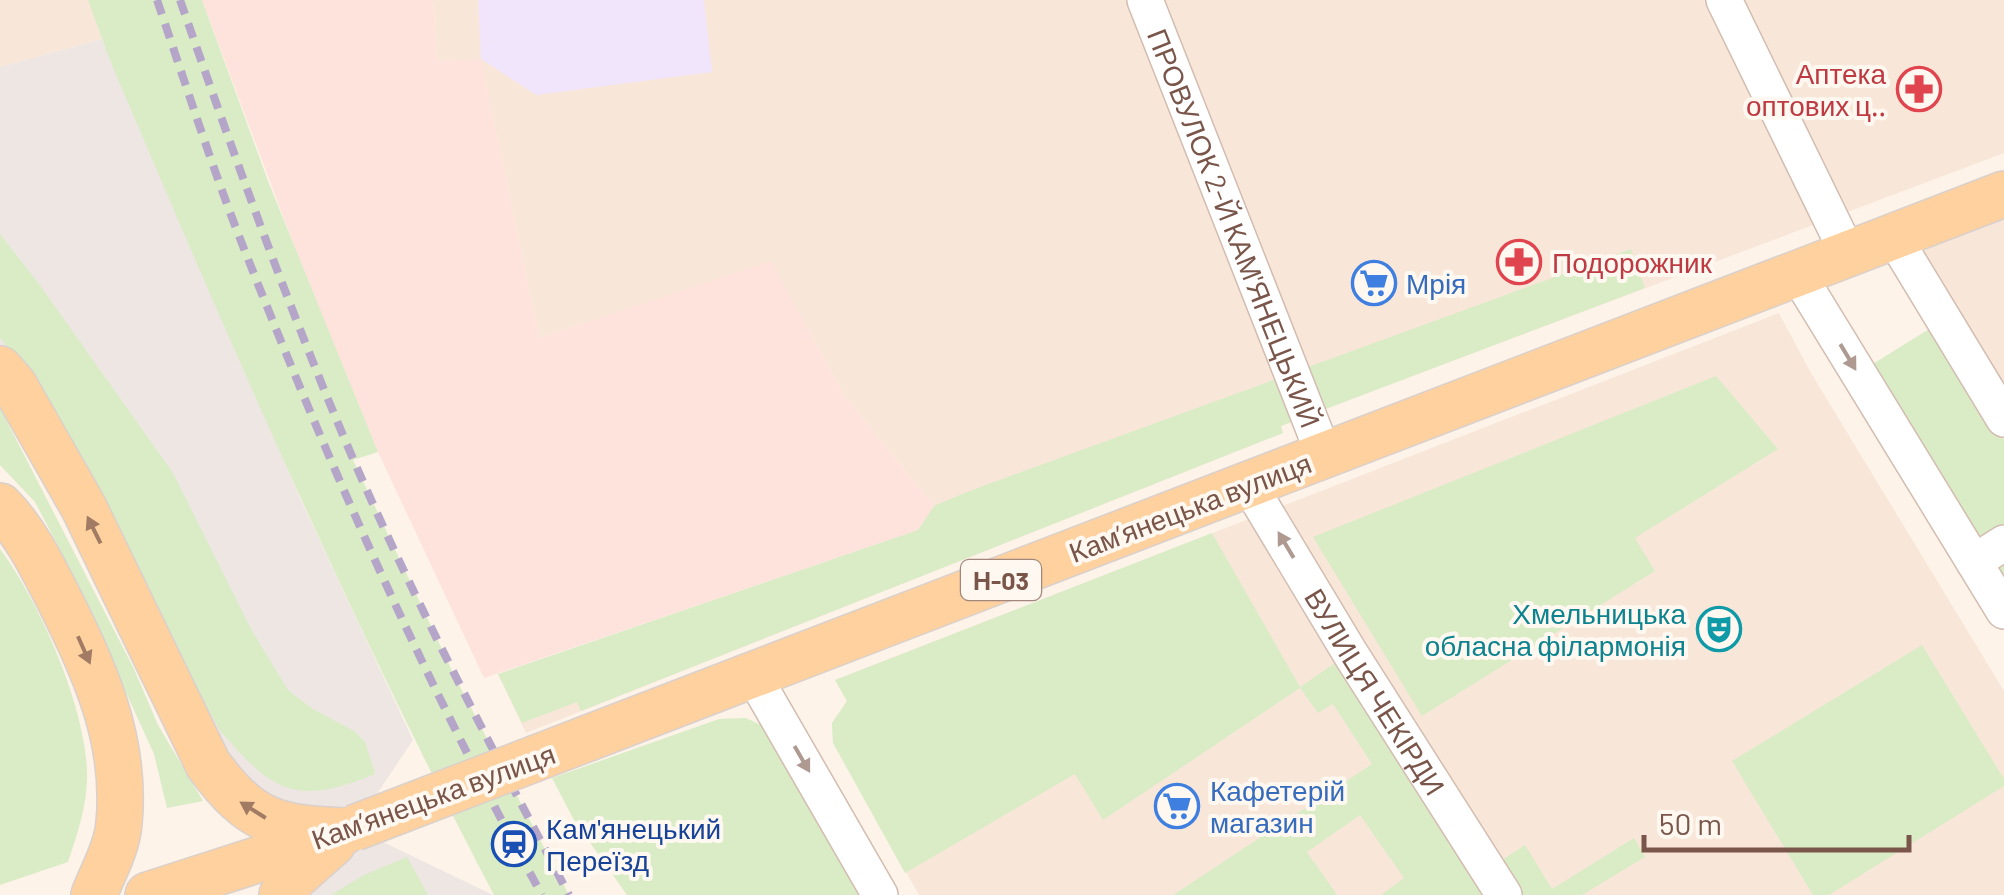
<svg xmlns="http://www.w3.org/2000/svg" width="2004" height="895" font-family="Barlow,sans-serif">
	<style>
		.residential { fill: #f8e7d9 }
		.commercial { fill: #fee3dc }
		.industrial { fill: #eee6e2 }
		.education { fill: #f0e5fa }
		.green { fill: #d9ecc6 }
		.lines { fill: none; stroke-linecap: round; stroke-linejoin: round }
		.minor-casing { stroke: #d3bcb0; stroke-width: 38 }
		.major-casing { stroke: #dad0cc; stroke-width: 48 }
		.minor { stroke: #fff; stroke-width: 35 }
		.major { stroke: #fed19f; stroke-width: 45 }
		.rail { stroke: #b5a5c9; stroke-width: 8; stroke-dasharray: 15 10; stroke-linecap: butt }
		.major-bridge-casing { stroke: #dad0cc; stroke-width: 48; stroke-linecap: butt }
		.major-bridge { stroke: #fed19f; stroke-width: 45 }
		.oneway { fill: #af9a92 }
		.oneway2 { fill: #a27b64 }
		.labels { text-anchor: middle; dominant-baseline: central; stroke-width: 8; stroke-linejoin: round; paint-order: stroke }
		.shield { fill: #fff8f0; stroke: #a2877c; stroke-width: 2.5 }
		.shield-label { font-size: 25px; font-weight: bold; fill: #7a564a }
		.health-label { font-size: 28px; fill: #be3a42; stroke: #fff8f0; text-anchor: end }
		.street-label { font-size: 28px; fill: #7a564a; stroke: #fff8f0 }
		.shop-label { font-size: 28px; fill: #366cbe; stroke: #fff8f0; text-anchor: start }
		.culture-label { font-size: 28px; fill: #0d838f; stroke: #fff8f0; text-anchor: end }
		.transit-label { font-size: 28px; fill: #164399; stroke: #fff8f0; text-anchor: start }
	</style>
	<rect width="100%" height="100%" fill="#fdf3e9"/>
	<g class="residential">
		<path d="M0 0H89L102 39 0 67Z"/>
		<path d="M433 0H2004V153L1309 415 1281 426 1283 433 526 733 498 674 918 530 934 506 844 395 771 262 539 338 481 60 437 61Z"/>
		<path d="M2004 210V383L1918 244Z"/>
		<path d="M1779 313 1811 373 2004 691V895H919L833 743 832 723 847 701 835 680Z"/>
	</g>
	<path class="commercial" d="M202 0H433L437 61 481 59 539 338 771 261 844 395 934 506 918 530 484 678 378 452 314 299Z"/>
	<path class="industrial" d="M102 39 301 500 413 740 354 828 493 895H305L294 813 239 779 0 351V67Z"/>
	<path class="education" d="M478 0H704L712 72 536 95 481 59Z"/>
	<g class="green">
		<path d="M88 0H202L268 181 378 452 353 460 457 681 569 895H494C351 623 229 341 109 58Z"/>
		<path d="M0 234 39 284 173 473 252 631 288 690 311 708 354 731 365 742 375 774C296 807 272 792 219 729L30 374 0 338Z"/>
		<path d="M1631 249 1645 288 1281 426 1283 433 581 711 577 702 522 723 498 674 918 530 934 506 967 492Z"/>
		<path d="M1934 326 2004 440V589L1868 367Z"/>
		<path d="M1716 376 1778 449 1635 538 1655 571 1422 716 1313 537Z"/>
		<path d="M0 408 134 669 158 725 203 801 167 808 154 754 67 563 35 502 0 465Z"/>
		<path d="M1212 533 1300 687 1350 653 1488 869 1525 845 1552 889 1634 838 1645 857 1582 895H1381L1404 878 1360 815 1307 852 1337 895H1173L1372 764 1333 704 1318 713 1300 688 1103 820 1075 774 905 873 833 743 832 723 847 701 835 680Z"/>
		<path d="M0 549C39 601 85 705 87 771 88 803 78 832 68 862L0 885Z"/>
		<path d="M1922 645 2004 779V786L1829 895H1813L1732 761Z"/>
		<path d="M746 718 761 725 859 895H627L574 820 552 778 719 719Z"/>
		<path d="M407 857 428 895H331L364 875Z"/>
	</g>
	<g class="lines">
		<defs>
			<g id="minor">
				<path id="s1" d="M1145 0 1324 455"/>
				<path d="M1724 0 1848 254"/>
				<path d="M1893 236 2004 419"/>
				<path d="M1797 273 2004 611"/>
				<path id="s2" d="M1249 485 1350 653 1504 895"/>
				<path d="M1974 562 2004 543"/>
				<path d="M753 675 880 895"/>
			</g>
			<g id="major">
				<path d="M0 369 14 385 84 508 208 764C251 823 276 828 345 831"/>
				<path d="M0 506C25 531 42 566 58 597 94 669 127 739 119 823 117 848 103 872 94 895"/>
				<path d="M591 737 2004 194"/>
				<path d="M148 895 331 836"/>
				<path d="M282 895 289 882 333 843"/>
			</g>
		</defs>
		<use href="#minor" class="minor-casing"/>
		<use href="#major" class="major-casing"/>
		<use href="#minor" class="minor"/>
		<use href="#major" class="major"/>
		<g class="rail">
			<path d="M157 0C184 79 209 158 239 236 327 461 425 683 542 895"/>
			<path d="M180 0C234 155 289 310 354 461 418 609 494 752 569 895"/>
		</g>
		<defs>
			<path id="major-bridge" d="M354 828 591 737"/>
		</defs>
		<use href="#major-bridge" class="major-bridge-casing"/>
		<use href="#major-bridge" class="major-bridge"/>
	</g>
	<defs><path id="oneway-solid" d="M-6-.8H1V-3.2L6.5 0L1 3.2V.8H-6Z" transform="scale(2.5)"/></defs>
	<g class="oneway">
		<use href="#oneway-solid" transform="translate(1848 357) rotate(59)"/>
		<use href="#oneway-solid" transform="translate(1286 545) rotate(-121)"/>
		<use href="#oneway-solid" transform="translate(802 759) rotate(60)"/>
	</g>
	<g class="oneway2">
		<use href="#oneway-solid" transform="translate(94 530) rotate(-116)"/>
		<use href="#oneway-solid" transform="translate(84 650) rotate(66)"/>
		<use href="#oneway-solid" transform="translate(253 810) rotate(-148)"/>
	</g>
	<defs>
		<symbol id="pharmacy-ring" viewBox="-11 -11 22 22"><circle r="9.5" fill="#fff8f0" stroke="#e0444e" stroke-width="1.5"/><path d="M-2-6h4v4h4v4h-4v4h-4v-4h-4v-4h4Z" fill="#e0444e"/></symbol>
		<symbol id="supermarket-ring" viewBox="-11 -11 22 22"><circle r="9.5" fill="#fff8f0" stroke="#3f7fe0" stroke-width="1.5"/><path d="M-6-5.5h2.5l.6 2H6L4.5 2H-2.5L-4.4-4H-6ZM-1.5 3.2a1.3 1.3 0 1 0 .1 0ZM3 3.2a1.3 1.3 0 1 0 .1 0Z" fill="#3f7fe0"/></symbol>
		<symbol id="theatre-ring" viewBox="-11 -11 22 22"><circle r="9.5" fill="#fff8f0" stroke="#0f9aa8" stroke-width="1.5"/><path d="M-5-5.5Q0-4 5-5.5V0Q5 5 0 6Q-5 5-5 0ZM-3.3-2.5H-1v1.5H-3.3ZM1-2.5H3.3v1.5H1ZM-2.8 1Q0 5.5 2.8 1Z" fill="#0f9aa8"/></symbol>
		<symbol id="station-ring" viewBox="-11 -11 22 22"><circle r="9.5" fill="#fff8f0" stroke="#1a4fb4" stroke-width="1.5"/><path d="M-3-6H3Q5-6 5-4V2Q5 4 3 4L4.5 6H3L1.5 4h-3L-3 6H-4.5L-3 4Q-5 4-5 2V-4Q-5-6-3-6ZM-3.5-4v3h7v-3ZM-3.5 1v1.5H-2V1ZM2 1v1.5H3.5V1Z" fill="#1a4fb4"/></symbol>
	</defs>
	<g fill-rule="evenodd">
		<use href="#pharmacy-ring" x="1894" y="64" width="50" height="50"/>
		<use href="#pharmacy-ring" x="1494" y="237" width="50" height="50"/>
		<use href="#supermarket-ring" x="1349" y="258" width="50" height="50"/>
		<use href="#theatre-ring" x="1694" y="604" width="50" height="50"/>
		<use href="#supermarket-ring" x="1152" y="781" width="50" height="50"/>
		<use href="#station-ring" x="489" y="819" width="50" height="50"/>
	</g>
	<g class="labels">
		<rect class="shield" x="961" y="560" width="80" height="40" rx="8"/>
		<g class="shield-label">
			<text x="1001" y="580">Н-03</text>
		</g>
		<g class="health-label">
			<text x="1886" y="73">Аптека<tspan x="1886" dy="32">оптових ц‥</tspan></text>
			<text x="1552" y="262" text-anchor="start">Подорожник</text>
		</g>
		<g class="street-label">
			<text stroke="none"><textPath href="#s1" startOffset="245">ПРОВУЛОК 2-Й КАМ'ЯНЕЦЬКИЙ</textPath></text>
			<text transform="translate(1190 507) rotate(-21)">Камʼянецька вулиця</text>
			<text stroke="none"><textPath href="#s2" startOffset="242">ВУЛИЦЯ ЧЕКІРДИ</textPath></text>
			<text transform="translate(433 796) rotate(-20)">Камʼянецька вулиця</text>
		</g>
		<g class="shop-label">
			<text x="1406" y="283">Мрія</text>
			<text x="1210" y="790">Кафетерій<tspan x="1210" dy="32">магазин</tspan></text>
		</g>
		<g class="culture-label">
			<text x="1686" y="613">Хмельницька<tspan x="1686" dy="32">обласна філармонія</tspan></text>
		</g>
		<g class="transit-label">
			<text x="546" y="828">Кам'янецький<tspan x="546" dy="32">Переїзд</tspan></text>
		</g>
	</g>
	<path d="M1644 835v15h265v-15" fill="none" stroke="#7a564a" stroke-width="5"/>
	<text x="1659" y="835" font-size="30" fill="#7a564a" stroke="#fff8f0" stroke-width="8" paint-order="stroke">50 m</text>
</svg>
